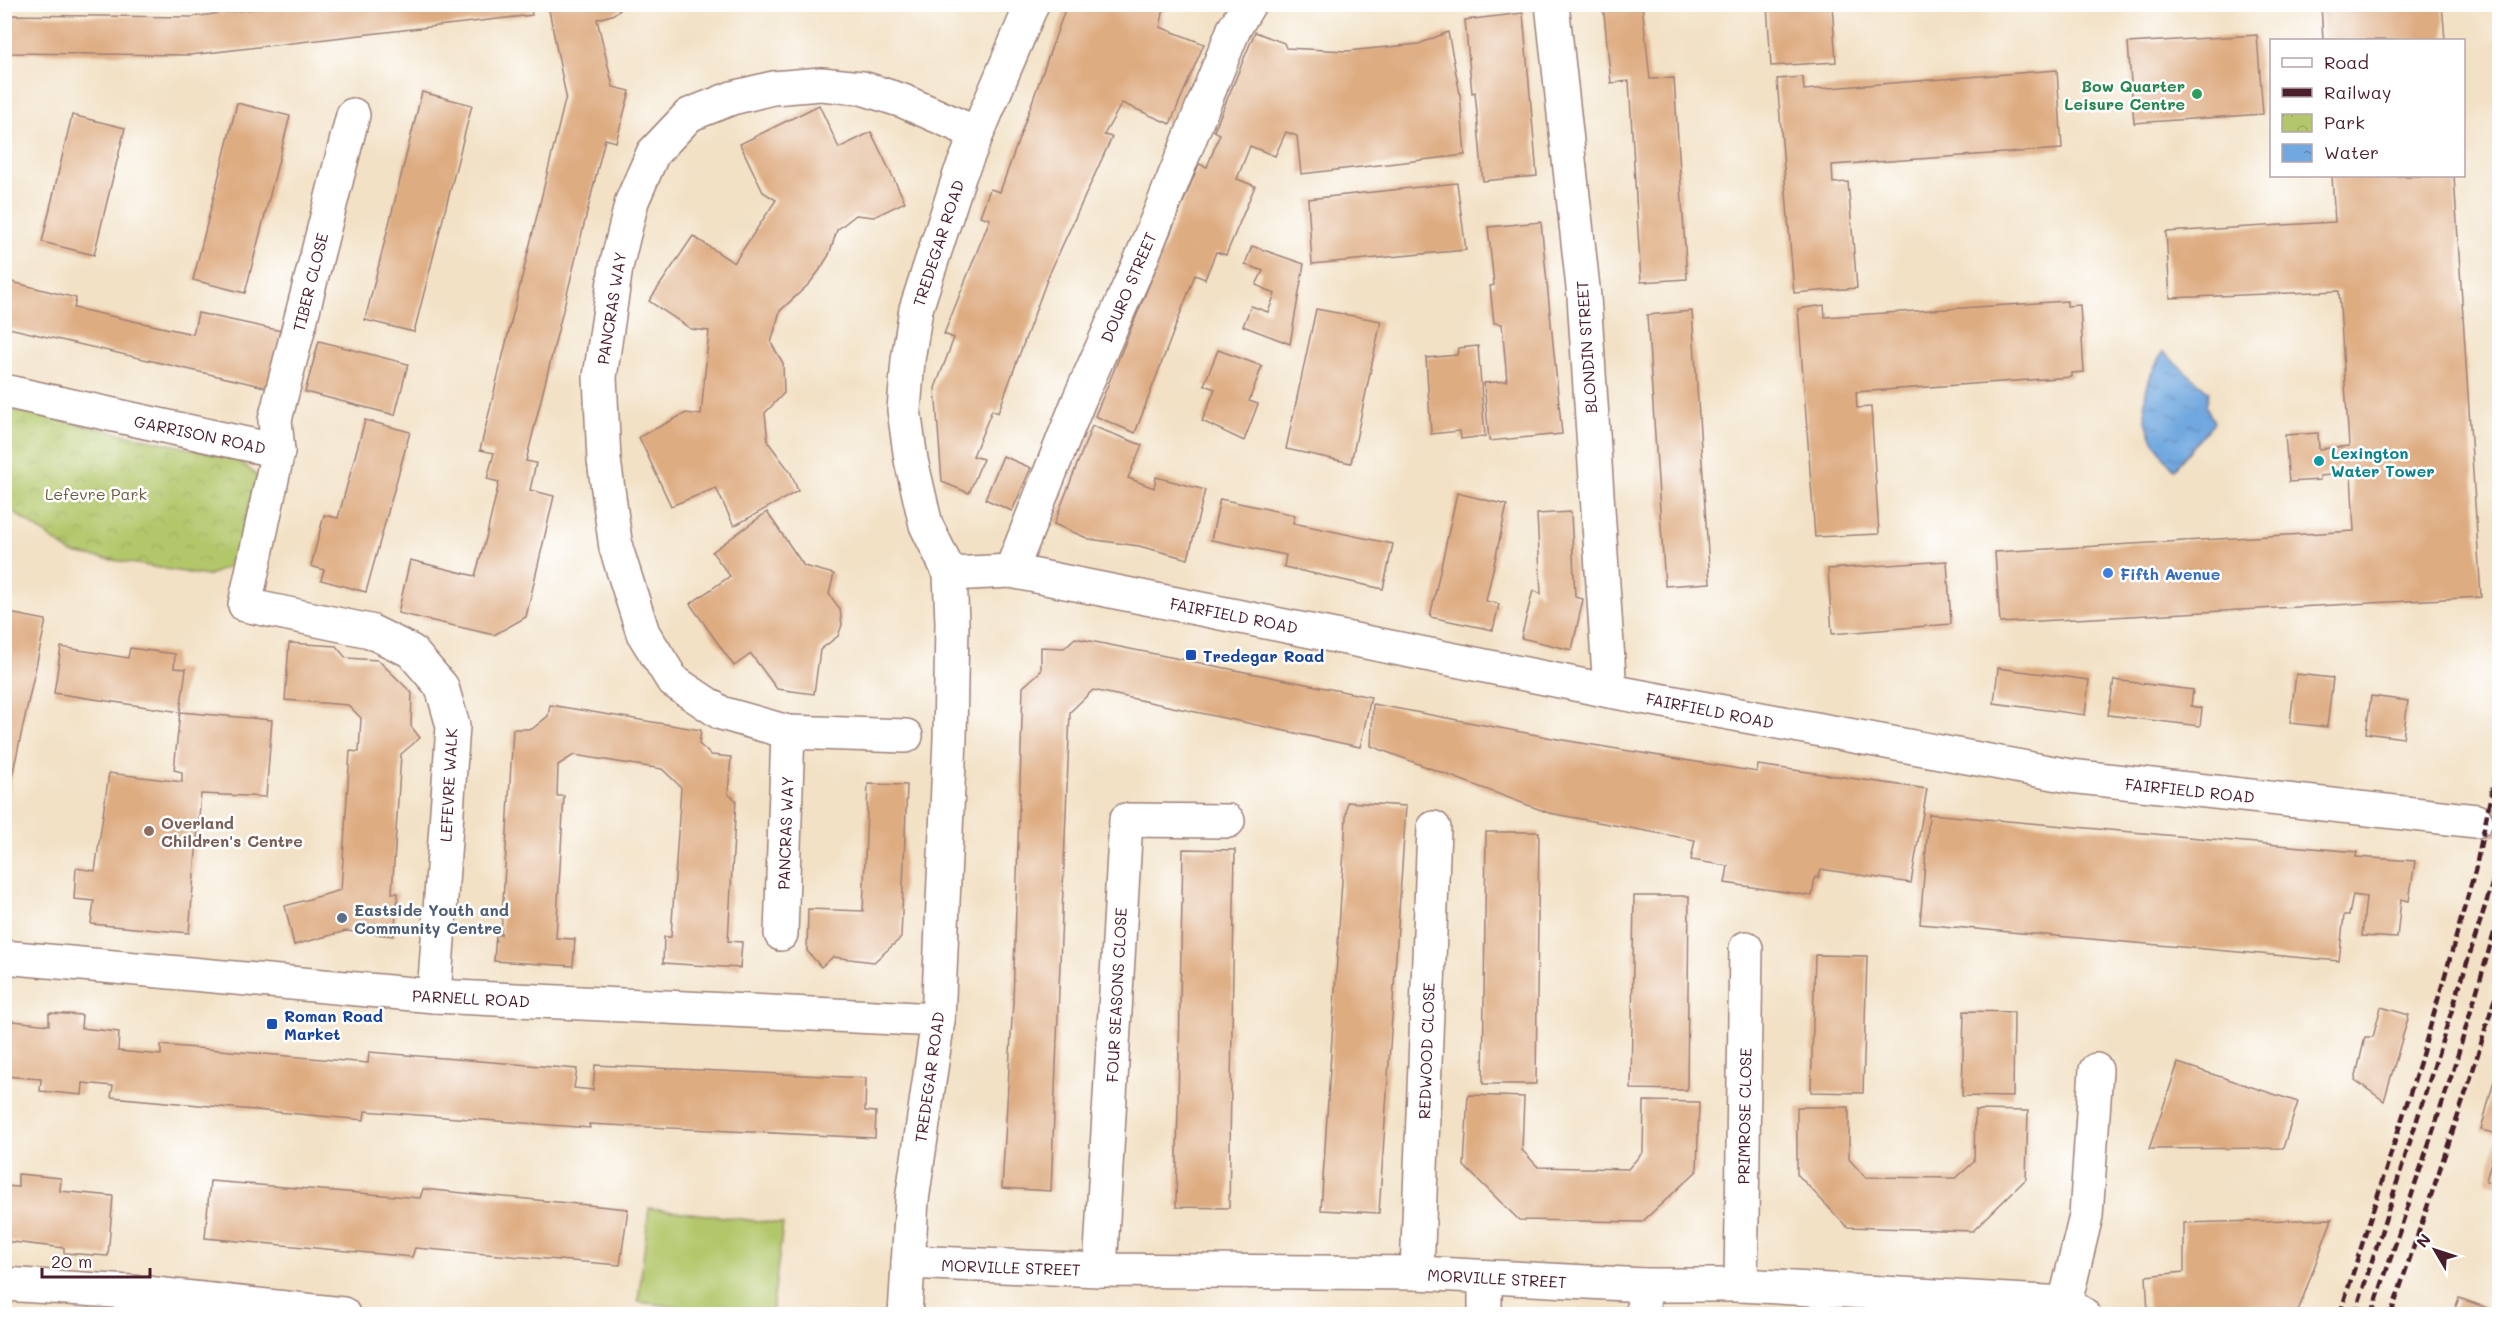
<svg xmlns="http://www.w3.org/2000/svg" width="2504" height="1319" font-family="Mali,sans-serif">
	<style>
		.park { fill: url(#park-crowns); stroke: #7e734b; stroke-width: 1.5 }
		.pitch { fill: #b2c76b; stroke: #7e734b; stroke-width: 1.5 }
		.water { fill: url(#water-ripples); stroke: #5e6485; stroke-width: 1.5 }
		.building { fill: #deac81 }
		.lines { fill: none; stroke-linecap: round; stroke-linejoin: round }
		.secondary-tunnel { stroke: #d0baa6; stroke-width: 33; stroke-dasharray: 33 16; stroke-linecap: butt }
		.pedestrian-casing { stroke: #9e8078; stroke-width: 36 }
		.minor-casing { stroke: #9e8078; stroke-width: 36 }
		.tertiary-casing { stroke: #9e8078; stroke-width: 36 }
		.secondary-casing { stroke: #9e8078; stroke-width: 36 }
		.pedestrian { stroke: #fff; stroke-width: 33 }
		.minor { stroke: #fff; stroke-width: 33 }
		.tertiary { stroke: #fff; stroke-width: 33 }
		.secondary { stroke: #fff; stroke-width: 33 }
		.rail { stroke: #4a1f2b; stroke-width: 4.5; stroke-dasharray: 9 4.5; stroke-linecap: butt }
		.leisure-dot { fill: #2e9e5b; stroke: #fff; stroke-width: 2 }
		.culture-dot { fill: #0f9aa8; stroke: #fff; stroke-width: 2 }
		.shop-dot { fill: #3f7fe0; stroke: #fff; stroke-width: 2 }
		.transit-dot { fill: #1a4fb4; stroke: #fff; stroke-width: 2 }
		.education-dot { fill: #8d6e63; stroke: #fff; stroke-width: 2 }
		.service-dot { fill: #5c6f8a; stroke: #fff; stroke-width: 2 }
		.labels { text-anchor: middle; dominant-baseline: central; stroke-width: 5; stroke-linejoin: round; paint-order: stroke }
		.leisure-label { font-size: 16px; font-weight: bold; fill: #27864d; stroke: #fff; text-anchor: end }
		.street-label { font-size: 16px; fill: #4a1f2b; stroke: #fff }
		.culture-label { font-size: 16px; font-weight: bold; fill: #0d838f; stroke: #fff; text-anchor: start }
		.park-label { font-size: 16px; fill: #6e5a41; stroke: #fff }
		.shop-label { font-size: 16px; font-weight: bold; fill: #366cbe; stroke: #fff; text-anchor: start }
		.transit-label { font-size: 16px; font-weight: bold; fill: #164399; stroke: #fff; text-anchor: start }
		.education-label { font-size: 16px; font-weight: bold; fill: #785e54; stroke: #fff; text-anchor: start }
		.service-label { font-size: 16px; font-weight: bold; fill: #4e5e75; stroke: #fff; text-anchor: start }
	</style>
	<defs>
		<pattern id="park-crowns" width="20" height="18" patternUnits="userSpaceOnUse" patternTransform="scale(1.5)"><rect width="20" height="18" fill="#b2c76b"/><path d="M2 6a3 3 0 1 1 6 0M12 15a3 3 0 1 1 6 0" fill="none" stroke="#9baa5d"/></pattern>
		<pattern id="water-ripples" width="26" height="14" patternUnits="userSpaceOnUse" patternTransform="scale(1.5)"><rect width="26" height="14" fill="#71a8df"/><path d="M2 4q2-2 4 0t4 0M15 11q2-2 4 0t4 0" fill="none" stroke="#5f88b5"/></pattern>
	</defs>
	<rect width="100%" height="100%" fill="#fff"/>
	<filter id="ink" filterUnits="userSpaceOnUse"><feTurbulence type="fractalNoise" baseFrequency=".0167" numOctaves="2"/><feDisplacementMap in="SourceGraphic" scale="12" xChannelSelector="R" yChannelSelector="G"/><feConvolveMatrix kernelMatrix="1 2 1 2 8 2 1 2 1" color-interpolation-filters="sRGB"/></filter>
	<filter id="wash" filterUnits="userSpaceOnUse"><feTurbulence type="fractalNoise" baseFrequency=".008" numOctaves="4" result="noise"/><feDisplacementMap in="SourceGraphic" scale="24" xChannelSelector="R" yChannelSelector="G"/><feGaussianBlur stdDeviation="1.35" result="paint"/><feColorMatrix in="noise" values="0 0 0 0 0 0 0 0 0 0 0 0 0 0 0 0 0 1.4 0 .05"/><feComposite in="paint" operator="in"/></filter>
	<g filter="url(#wash)">
		<rect width="100%" height="100%" fill="#f2e1c5"/>
		<path class="park" d="M5 408 238 459 257 476 233 565 207 576 72 553 5 506Z"/>
		<path class="pitch" d="M649 1208 783 1224 772 1314H738L638 1302Z"/>
		<path class="water" d="M2163 352 2209 392 2206 406 2214 422 2174 469C2139 431 2135 396 2163 352Z"/>
		<g id="blocks">
			<g class="building">
				<path d="M290 4H530L532 15 190 55 4 53V15L192 17Z"/>
				<path d="M717 4 697 9 684 5V4Z"/>
				<path d="M1067 4H1165L1160 27 1204 44 1170 124 1122 103 1104 135 1112 137 1048 277 998 413 992 410 973 456 983 459 969 493 942 482 935 388 954 338 944 334 990 219 980 216 990 189 1000 192Z"/>
				<path d="M1603 4H1642L1650 79 1674 78 1687 279 1641 282 1629 81 1611 83Z"/>
				<path d="M1767 4H1832L1836 62 1771 66Z"/>
				<path d="M2321 4H2442L2445 40H2323Z"/>
				<path d="M548 5H627L612 15 597 19 613 87 630 91 616 142 605 139 526 461 536 463 530 490 554 496 526 617 494 635 398 613 410 560 475 576 486 538 499 482 487 479 494 453 480 450 566 96Z"/>
				<path d="M1523 13 1537 176 1483 181 1475 92 1472 93 1465 20Z"/>
				<path d="M1255 32 1284 43 1286 48 1347 51 1419 44 1448 32 1460 94 1465 155 1301 174 1297 136 1286 132 1275 156 1250 146 1237 179 1255 186 1226 255 1216 252 1205 279 1195 275 1135 433 1095 416 1199 164 1207 167 1220 134 1214 131Z"/>
				<path d="M2257 35 2263 114 2134 123 2128 43Z"/>
				<path d="M2057 70 2062 149 1832 165 1833 183 1848 182 1857 288 1794 293 1777 79 1803 77 1804 90Z"/>
				<path d="M422 92 472 105 414 332 365 320Z"/>
				<path d="M237 103 290 116 245 293 193 280Z"/>
				<path d="M819 105 839 148 871 132 905 202 874 217 856 215 837 230 829 255 819 271 809 284 780 311 771 343 783 363 784 393 765 413 768 442 791 473 798 491 734 526 716 488 671 506 639 437 686 413 701 415 709 331 691 329 649 301 693 236 734 263 776 200 763 192 740 144Z"/>
				<path d="M72 115 125 128 94 255 42 242Z"/>
				<path d="M2332 176H2454L2481 597 2000 623 1995 552 2354 531 2351 473 2320 476V480L2289 482 2285 435 2318 433 2319 449 2349 446 2339 291 2170 298 2166 232 2335 222Z"/>
				<path d="M1457 183 1466 250 1312 264 1308 199Z"/>
				<path d="M1541 222 1562 434 1489 441 1484 383 1507 381 1502 324 1494 323 1490 286 1494 285 1488 227Z"/>
				<path d="M1252 246 1304 264 1290 344 1243 326 1251 306 1268 312 1275 294 1256 285 1263 271 1245 264Z"/>
				<path d="M4 280 76 298 74 308 193 334 198 313 291 333 278 390 4 327Z"/>
				<path d="M2067 301V306L2080 305 2084 372 2072 373V377L1856 392 1857 408 1871 407 1879 534 1815 537 1798 309 1824 305 1825 317Z"/>
				<path d="M1316 309 1381 321 1351 463 1286 449Z"/>
				<path d="M1692 311 1710 583 1665 586 1647 315Z"/>
				<path d="M319 341 408 364 395 415 305 392Z"/>
				<path d="M1478 346 1485 436 1461 439 1460 431 1431 434 1426 358 1457 355 1458 348Z"/>
				<path d="M1218 350 1262 366 1249 401 1258 404 1244 441 1202 421 1215 389 1204 385Z"/>
				<path d="M365 420 410 432 366 592 321 580 324 570 311 566 324 515 338 518Z"/>
				<path d="M1092 426 1142 445 1128 478 1154 488 1156 477 1205 490 1188 559 1139 546 1089 539 1054 524Z"/>
				<path d="M1003 456 1031 468 1012 511 985 499Z"/>
				<path d="M1457 493 1507 505 1486 601 1499 604 1493 630 1430 617Z"/>
				<path d="M1220 499 1295 515 1293 523 1393 544 1383 589 1284 567 1286 555 1211 540Z"/>
				<path d="M767 512 804 566 834 574 829 594 840 609 842 625 838 636 820 650 814 694 777 689 751 654 734 666 690 604 730 576 712 552Z"/>
				<path d="M1571 512 1575 597 1583 599 1572 650 1521 638 1533 590 1541 594 1537 514Z"/>
				<path d="M1947 561 1951 624 1832 634 1828 569Z"/>
				<path d="M4 612 46 620 5 809H4Z"/>
				<path d="M1075 638 1371 697 1360 747 1093 690 1070 712 1051 1191 1002 1188 1013 1002 1023 687 1041 671V647L1064 648Z"/>
				<path d="M289 643 336 646 346 658 378 660 412 693 411 726 420 738 401 754 392 893H398L394 936 346 931 294 945 285 906 341 890 350 751 359 752 361 718 348 705 285 700Z"/>
				<path d="M61 647 128 658 130 648 175 654 174 668 186 669 180 712 54 693Z"/>
				<path d="M1998 668 2089 680 2085 715 1994 703Z"/>
				<path d="M2296 674 2333 678 2327 727 2290 723Z"/>
				<path d="M2114 680 2193 690 2191 706 2202 708 2200 726 2108 715Z"/>
				<path d="M2371 696 2408 701 2403 738 2366 733Z"/>
				<path d="M1373 704 1563 740 1757 772 1758 765 1927 789 1911 883 1821 869 1818 878 1815 877 1812 896 1725 883 1728 866 1691 860 1695 840 1549 813 1371 746Z"/>
				<path d="M550 705 701 730 699 744 711 755 731 757 728 794 736 800 728 941 742 942 740 968 663 963 664 937H671L681 787 662 769 574 755 558 765 557 796H564L556 938 575 939 573 966 494 961 496 934 501 935 513 729H532L548 716Z"/>
				<path d="M180 712 272 720 266 797 201 794 189 933 91 924 94 901 74 899 76 868 95 871 109 773 182 782V772L174 770Z"/>
				<path d="M868 784 907 785 901 938 874 962 833 957 821 967 807 951 808 909 863 911Z"/>
				<path d="M1347 802 1406 806 1379 1213 1321 1210Z"/>
				<path d="M1929 814 2357 852 2356 857 2415 861 2409 901 2401 899 2397 938 2362 936 2366 897 2353 895 2349 915H2344L2339 961 1920 924Z"/>
				<path d="M1486 832H1539L1536 1084H1483Z"/>
				<path d="M1183 849 1235 850 1229 1208 1176 1207Z"/>
				<path d="M1634 896H1689L1687 1090 1631 1089Z"/>
				<path d="M1815 955 1867 956 1863 1093 1811 1092Z"/>
				<path d="M2381 1007 2409 1015 2384 1101 2355 1080 2365 1037H2373Z"/>
				<path d="M1964 1011 2014 1012 2013 1097 1962 1096Z"/>
				<path d="M49 1013 82 1015 81 1028 119 1032 118 1051 161 1055V1045L368 1063 369 1052 577 1069 574 1088 593 1090 595 1065 866 1078 865 1111 876 1112 875 1138 589 1124 590 1128 365 1111 364 1120 111 1097 113 1086 83 1083 82 1095 40 1091 41 1079 4 1076V1020L49 1025Z"/>
				<path d="M2499 1061V1184L2486 1181 2498 1134 2481 1130Z"/>
				<path d="M2178 1063 2298 1102 2283 1148 2149 1149Z"/>
				<path d="M1468 1095 1524 1097 1522 1150 1538 1167 1628 1169 1643 1152 1644 1101 1699 1102 1697 1171 1642 1222 1519 1220 1464 1166Z"/>
				<path d="M1797 1107H1849V1159L1865 1177 1956 1178 1974 1162 1975 1110 2028 1111 2026 1179 1973 1231 1847 1227 1797 1174Z"/>
				<path d="M18 1174 61 1178 60 1191 113 1196 108 1256 64 1253V1248L4 1241V1186L18 1187Z"/>
				<path d="M210 1181 420 1198 423 1189 628 1209 620 1265 415 1248 412 1257 205 1238Z"/>
				<path d="M2332 1219 2297 1314H2148L2146 1276 2184 1272V1223Z"/>
				<path d="M2459 1298 2499 1312V1314H2453Z"/>
			</g>
		</g>
	</g>
	<g filter="url(#ink)">
		<use href="#blocks" fill-opacity="0" stroke="#9e8078" stroke-width="1.5"/>
		<g class="lines">
			<path class="secondary-tunnel" d="M2476 821 2500 823"/>
			<defs>
				<path id="pedestrian" d="M1234 29 1249 4"/>
				<g id="minor">
					<path d="M1552 4 1584 297 1610 691"/>
					<path d="M4 391 278 451 245 605 370 631 411 651 442 687 453 726 434 996"/>
					<path d="M278 451 275 420 353 115"/>
					<path d="M1011 571 1079 400 1142 257 1234 29"/>
					<path d="M906 736 788 732 721 713 673 681 643 633 616 548 604 460 600 377 616 267 632 201 653 153 689 115 732 98 773 88 821 84 862 88 903 101 976 133"/>
					<path d="M781 934 788 732"/>
					<path d="M908 1262 1100 1270 1417 1273 1644 1285H1741L2065 1303 2083 1314"/>
					<path d="M1100 1270 1126 820 1228 821"/>
					<path d="M1417 1273 1434 828"/>
					<path d="M4 1284 146 1293 343 1314"/>
					<path d="M1741 1285 1746 948"/>
					<path d="M2065 1303 2086 1216 2096 1070"/>
					<path d="M1485 1314V1278"/>
					<path d="M1643 1314 1644 1285"/>
				</g>
				<path id="tertiary" d="M905 1314 912 1200 938 1020"/>
				<g id="secondary">
					<path d="M950 574 1011 571 1610 691 2070 776 2476 821"/>
					<path d="M4 957 434 996 938 1020 950 738 952 623 950 574 926 525 911 460 904 410 908 360 916 309 960 174 1032 4"/>
				</g>
			</defs>
			<use href="#pedestrian" class="pedestrian-casing"/>
			<use href="#minor" class="minor-casing"/>
			<use href="#tertiary" class="tertiary-casing"/>
			<use href="#secondary" class="secondary-casing"/>
			<use href="#pedestrian" class="pedestrian"/>
			<use href="#minor" class="minor"/>
			<use href="#tertiary" class="tertiary"/>
			<use href="#secondary" class="secondary"/>
			<g class="rail">
				<path d="M2340 1314 2420 1062 2475 871 2500 752"/>
				<path d="M2355 1314 2495 875 2500 852"/>
				<path d="M2372 1314 2453 1071 2500 913"/>
				<path d="M2391 1314 2470 1080 2500 981"/>
			</g>
		</g>
	</g>
	<circle class="leisure-dot" cx="2197" cy="94" r="6"/>
	<circle class="culture-dot" cx="2319" cy="461" r="6"/>
	<circle class="shop-dot" cx="2108" cy="573" r="6"/>
	<g class="transit-dot">
		<rect x="1185" y="649" width="12" height="12" rx="3"/>
		<rect x="266" y="1018" width="12" height="12" rx="3"/>
	</g>
	<circle class="education-dot" cx="149" cy="831" r="6"/>
	<circle class="service-dot" cx="342" cy="918" r="6"/>
	<g class="labels">
		<g class="leisure-label">
			<text x="2185" y="85">Bow Quarter<tspan x="2185" dy="18">Leisure Centre</tspan></text>
		</g>
		<g class="street-label">
			<text transform="translate(938 243) rotate(-72)">TREDEGAR ROAD</text>
			<text transform="translate(310 282) rotate(-76)">TIBER CLOSE</text>
			<text transform="translate(1128 287) rotate(-67)">DOURO STREET</text>
			<text transform="translate(611 308) rotate(-81)">PANCRAS WAY</text>
			<text transform="translate(1586 347) rotate(-94)">BLONDIN STREET</text>
			<text transform="translate(200 434) rotate(12)">GARRISON ROAD</text>
			<text transform="translate(1234 615) rotate(11)">FAIRFIELD ROAD</text>
			<text transform="translate(1710 710) rotate(11)">FAIRFIELD ROAD</text>
			<text transform="translate(448 785) rotate(-87)">LEFEVRE WALK</text>
			<text transform="translate(2190 790) rotate(6)">FAIRFIELD ROAD</text>
			<text transform="translate(785 833) rotate(-88)">PANCRAS WAY</text>
			<text transform="translate(1116 995) rotate(-87)">FOUR SEASONS CLOSE</text>
			<text transform="translate(471 998) rotate(3)">PARNELL ROAD</text>
			<text transform="translate(1426 1051) rotate(-88)">REDWOOD CLOSE</text>
			<text transform="translate(929 1077) rotate(-82)">TREDEGAR ROAD</text>
			<text transform="translate(1744 1116) rotate(-89)">PRIMROSE CLOSE</text>
			<text transform="translate(1011 1267) rotate(2)">MORVILLE STREET</text>
			<text transform="translate(1497 1278) rotate(3)">MORVILLE STREET</text>
		</g>
		<g class="culture-label">
			<text x="2331" y="452">Lexington<tspan x="2331" dy="18">Water Tower</tspan></text>
		</g>
		<g class="park-label">
			<text x="96" y="493">Lefevre Park</text>
		</g>
		<g class="shop-label">
			<text x="2120" y="573">Fifth Avenue</text>
		</g>
		<g class="transit-label">
			<text x="1203" y="655">Tredegar Road</text>
			<text x="284" y="1015">Roman Road<tspan x="284" dy="18">Market</tspan></text>
		</g>
		<g class="education-label">
			<text x="161" y="822">Overland<tspan x="161" dy="18">Children's Centre</tspan></text>
		</g>
		<g class="service-label">
			<text x="354" y="909">Eastside Youth and<tspan x="354" dy="18">Community Centre</tspan></text>
		</g>
	</g>
	<rect width="2504" height="1319" fill="none" stroke="#fff" stroke-width="24"/>
	<rect x="2270" y="39" width="195" height="138" fill="#ffffff" stroke="#b7a5aa" stroke-width="1.5"/>
	<rect x="2282" y="58" width="30" height="9" fill="#ffffff" stroke="#b7a5aa" stroke-width="1.5"/>
	<text x="2324" y="69" font-size="18" fill="#4a1f2b">Road</text>
	<rect x="2282" y="88" width="30" height="9" fill="#4a1f2b" stroke="#b7a5aa" stroke-width="1.5"/>
	<text x="2324" y="99" font-size="18" fill="#4a1f2b">Railway</text>
	<rect x="2282" y="114" width="30" height="18" fill="url(#park-crowns)" stroke="#b7a5aa" stroke-width="1.5"/>
	<text x="2324" y="129" font-size="18" fill="#4a1f2b">Park</text>
	<rect x="2282" y="144" width="30" height="18" fill="url(#water-ripples)" stroke="#b7a5aa" stroke-width="1.5"/>
	<text x="2324" y="159" font-size="18" fill="#4a1f2b">Water</text>
	<g transform="translate(2435 1250) rotate(309)" stroke="#ffffff" stroke-width="4.5" paint-order="stroke">
	<path d="M0-4.5L10 22L0 15L-10 22Z" fill="#4a1f2b"/>
	<text y="-9" font-size="16" font-weight="bold" text-anchor="middle" fill="#4a1f2b">N</text>
	</g>
	<path d="M42 1268v9h108v-9" fill="none" stroke="#4a1f2b" stroke-width="3"/>
	<text x="51" y="1268" font-size="18" fill="#4a1f2b" stroke="#ffffff" stroke-width="4.5" paint-order="stroke">20 m</text>
</svg>
